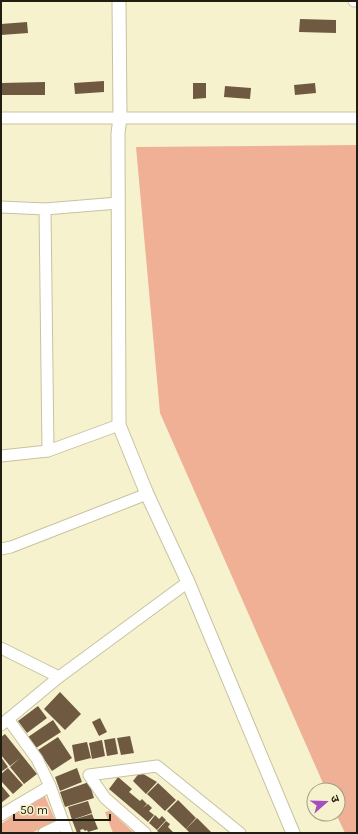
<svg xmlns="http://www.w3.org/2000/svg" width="358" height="834" font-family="Karla,'Noto Sans Devanagari',sans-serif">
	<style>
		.green { fill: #efb096 }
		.building { fill: #6f5a41 }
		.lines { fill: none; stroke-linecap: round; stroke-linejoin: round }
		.minor-casing { stroke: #c7c2a0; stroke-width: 13 }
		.tertiary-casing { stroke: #c7c2a0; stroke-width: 15 }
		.minor { stroke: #fff; stroke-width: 11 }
		.tertiary { stroke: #fff; stroke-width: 13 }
	</style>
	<rect width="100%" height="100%" fill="#f7f2ce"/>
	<g class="green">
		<path d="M357 145V833H345L336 814H338V790H326L160 413 136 147Z"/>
		<path d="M44 794 56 822 31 833H1V824Z"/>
		<path d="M110 811 134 833H113L105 812Z"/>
	</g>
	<g class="building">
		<path d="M300 19 336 20V33L299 32Z"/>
		<path d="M27 22 28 33 1 35V24Z"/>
		<path d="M104 81V92L75 94 74 83Z"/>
		<path d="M45 82V95H1V83Z"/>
		<path d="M193 83H206V98L193 99Z"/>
		<path d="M315 83 316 93 295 95 294 85Z"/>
		<path d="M225 86 251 88 250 99 224 97Z"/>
		<path d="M60 692 81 714 65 730 44 709Z"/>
		<path d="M38 706 47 718 27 733 18 721Z"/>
		<path d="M100 718 107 732 99 736 92 722Z"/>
		<path d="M53 720 61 732 36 748 28 737Z"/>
		<path d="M5 734 37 774 24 784 10 767 20 758 10 766 1 755V737Z"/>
		<path d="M130 736 134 753 121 755 117 738Z"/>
		<path d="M58 737 72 758 52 771 38 750Z"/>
		<path d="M115 738 118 754 107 756 104 740Z"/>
		<path d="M102 740 105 756 92 759 89 743Z"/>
		<path d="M87 742 91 758 75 762 72 745Z"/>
		<path d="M1 757 8 767 1 772Z"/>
		<path d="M8 768 23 785 13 794 1 781V774Z"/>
		<path d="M77 768 82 782 60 791 55 777Z"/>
		<path d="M140 772 157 782 146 794 133 781Z"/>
		<path d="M118 777 132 789 129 792 140 801 142 799 147 804 143 808 148 804 152 808 149 811 154 815 148 822 109 789Z"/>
		<path d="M89 782 94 798 65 807 60 792Z"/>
		<path d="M158 783 176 800 165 811 147 794Z"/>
		<path d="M1 785 10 796 1 803Z"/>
		<path d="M178 800 196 818 186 829 167 811Z"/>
		<path d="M88 801 92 813 72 820 68 807Z"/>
		<path d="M92 814 98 829 88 832 87 830 85 831 83 829 80 830 81 833H77L72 820Z"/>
		<path d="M155 815 159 819 162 816 166 820 157 830 149 823Z"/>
		<path d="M197 818 212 833H190L186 829Z"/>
		<path d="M166 821 170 824 168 827 173 832 172 833H160L157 831Z"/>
	</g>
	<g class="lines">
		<defs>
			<g id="minor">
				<path d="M354 1H357"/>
				<path d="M1 118H357"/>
				<path d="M1 207 45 209 48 451"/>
				<path d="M45 209 118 203"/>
				<path d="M1 456 48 451 119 425"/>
				<path d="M1 549 11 547 147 494"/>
				<path d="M1 648 59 677"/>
				<path d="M8 719 37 759 50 786 67 833"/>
				<path d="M1 725 59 677 188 582"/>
				<path d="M1 815 50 786"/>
				<path d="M44 833 63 824"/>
				<path d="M145 833 105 798 89 775 157 766 240 833"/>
			</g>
			<path id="tertiary" d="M119 1 120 118 118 133 119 425 147 494 188 582 293 833"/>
		</defs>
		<use href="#minor" class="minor-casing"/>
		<use href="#tertiary" class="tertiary-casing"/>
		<use href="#minor" class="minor"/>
		<use href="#tertiary" class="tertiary"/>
	</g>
	<rect width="358" height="834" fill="none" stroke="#201e11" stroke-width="4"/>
	<g transform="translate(326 802) rotate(70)"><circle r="19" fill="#f7f2ce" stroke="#a19d82"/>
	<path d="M0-3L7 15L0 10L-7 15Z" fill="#a550be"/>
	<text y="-6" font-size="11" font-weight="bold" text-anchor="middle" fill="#201e11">उ</text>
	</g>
	<path d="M14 814v6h96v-6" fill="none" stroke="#201e11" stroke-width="2"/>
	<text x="20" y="814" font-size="12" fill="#201e11" stroke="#f7f2ce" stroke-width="3" paint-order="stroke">50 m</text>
</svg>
